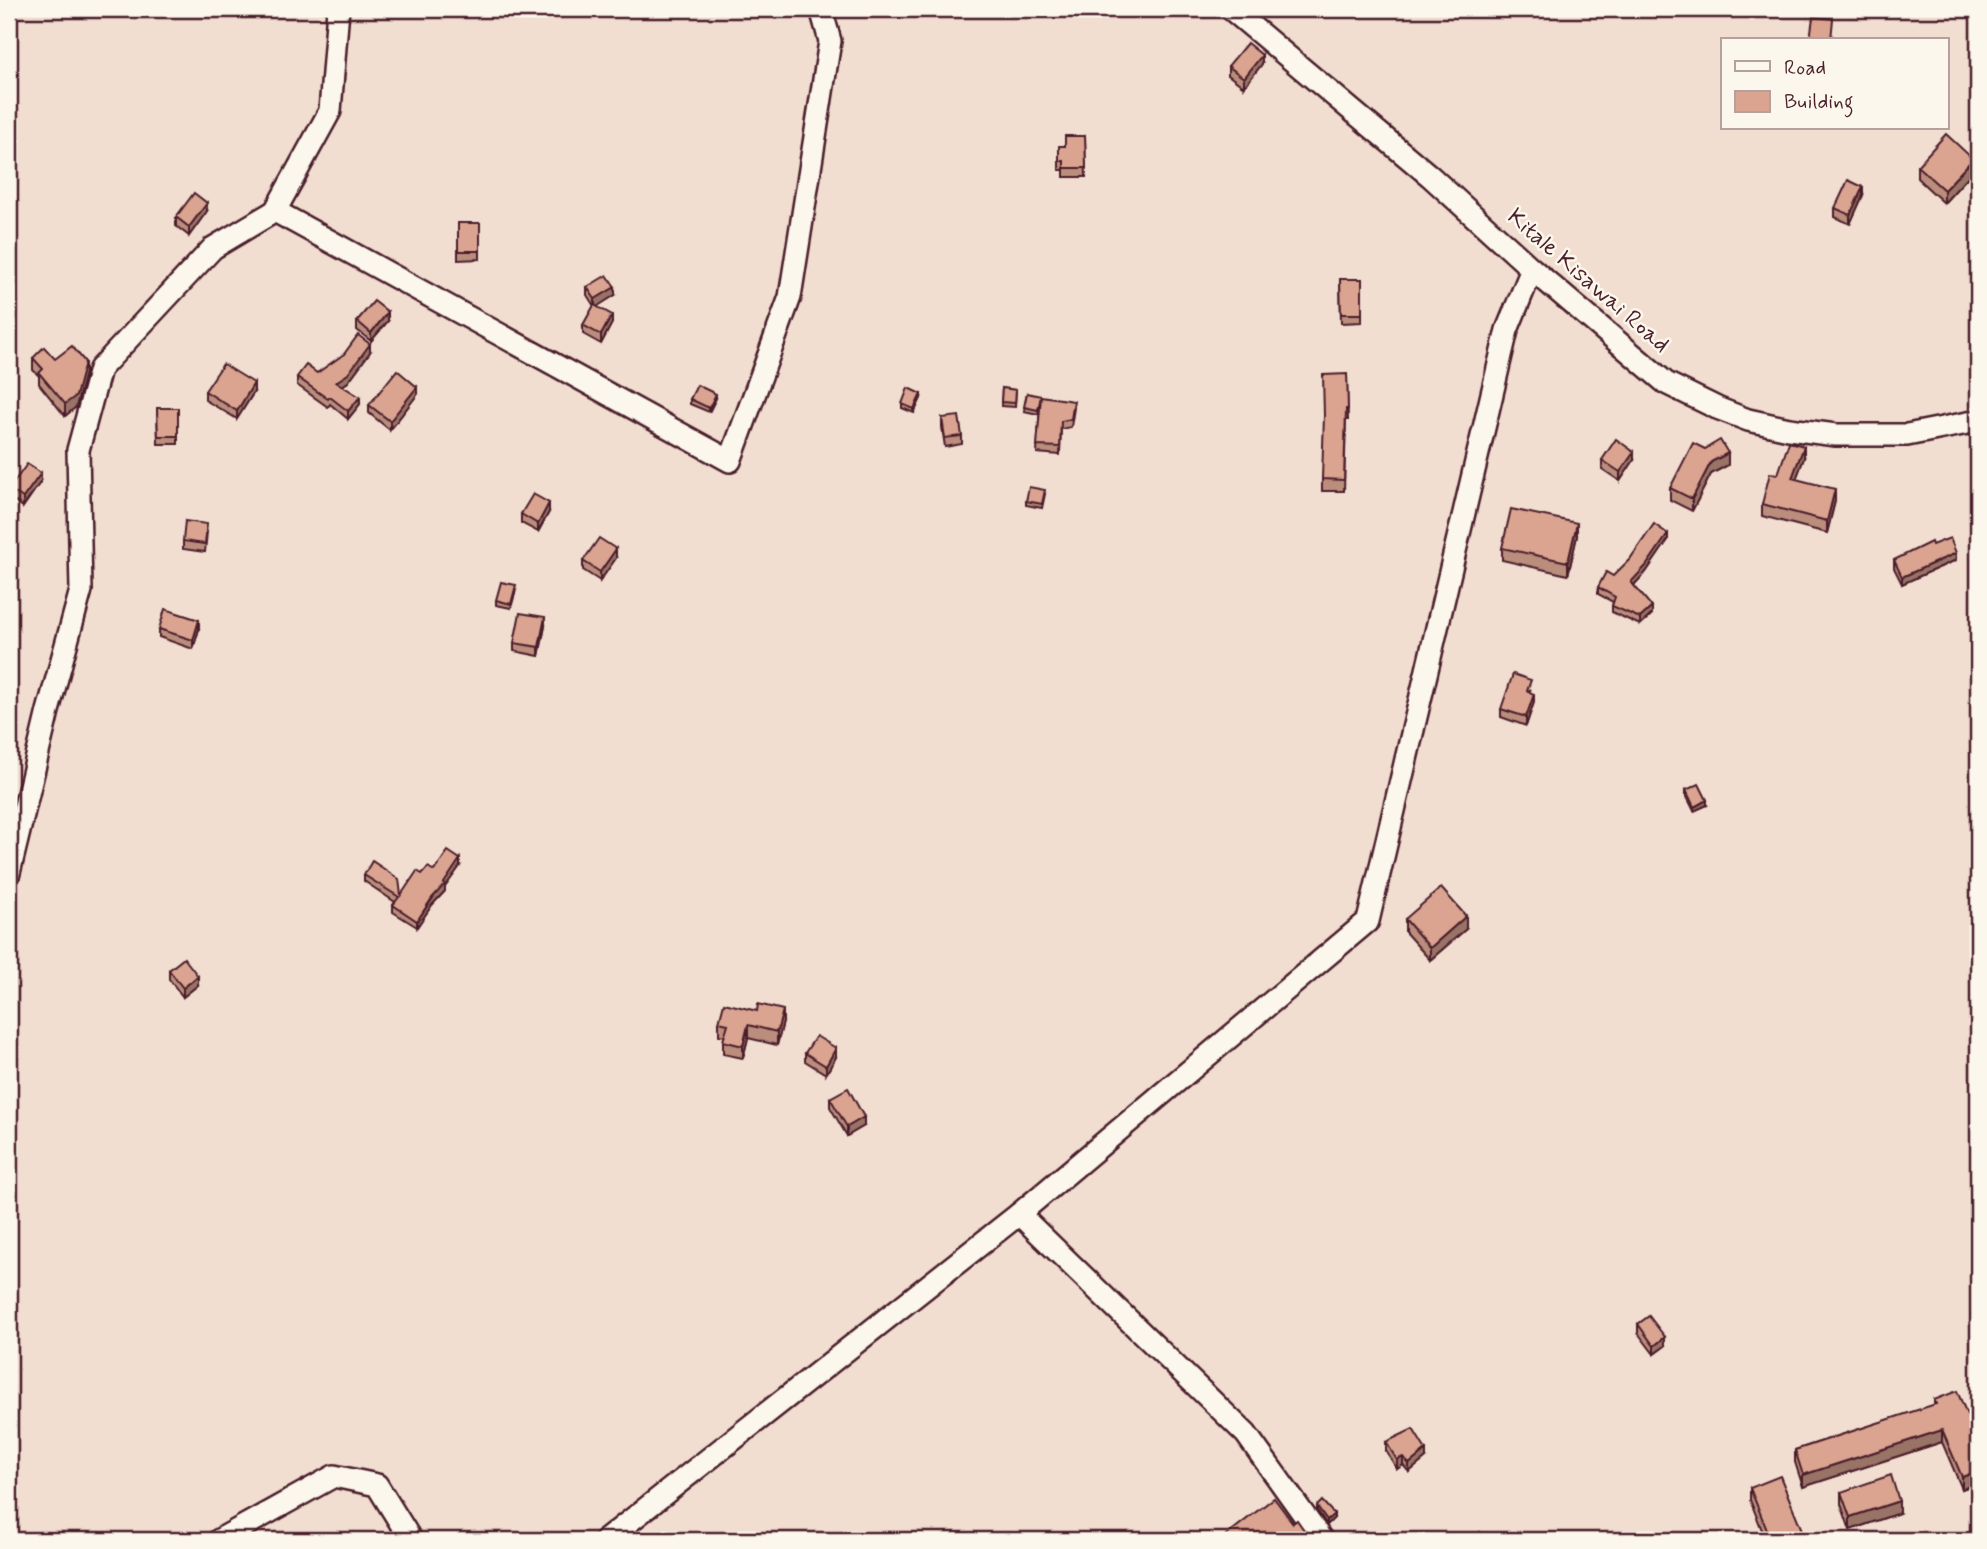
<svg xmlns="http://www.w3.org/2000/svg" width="1987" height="1549" font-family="Mynerve,sans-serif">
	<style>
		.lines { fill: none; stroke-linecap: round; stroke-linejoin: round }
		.minor-casing { stroke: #4a1f2b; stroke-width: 26 }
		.minor { stroke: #fbf7ec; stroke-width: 21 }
		.wall { fill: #bb8d7d; stroke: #4a1f2b; stroke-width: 2 }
		.shaded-wall { fill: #997366; stroke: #4a1f2b; stroke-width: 2 }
		.building { fill: #daa491; stroke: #4a1f2b; stroke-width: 2 }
		.labels { text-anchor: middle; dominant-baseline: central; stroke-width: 5; stroke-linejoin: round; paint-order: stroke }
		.street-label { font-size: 24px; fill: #4a1f2b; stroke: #fbf7ec }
	</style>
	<rect width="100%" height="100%" fill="#f1ded1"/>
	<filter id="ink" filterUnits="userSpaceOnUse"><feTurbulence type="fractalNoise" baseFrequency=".0143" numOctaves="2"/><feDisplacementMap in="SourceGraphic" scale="14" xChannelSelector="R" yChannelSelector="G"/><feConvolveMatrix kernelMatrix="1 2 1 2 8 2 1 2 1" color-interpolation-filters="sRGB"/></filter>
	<g filter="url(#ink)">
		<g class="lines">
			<defs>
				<g id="minor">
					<path d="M1231 9 1430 176 1532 269 1666 383 1717 408 1748 420 1789 429 1836 435H1907L1978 421"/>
					<path d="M275 211 730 461 790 297 830 41 821 9"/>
					<path d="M9 873 48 711 81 590 78 450 100 369 213 248 275 211 330 111 338 9"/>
					<path d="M1019 1214 1246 1434 1322 1540"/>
					<path d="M219 1540 334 1476 377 1485 411 1540"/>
					<path d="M606 1540 1019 1214 1368 921 1507 330 1532 269"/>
				</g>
			</defs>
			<use href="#minor" class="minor-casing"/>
			<use href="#minor" class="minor"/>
		</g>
		<g class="wall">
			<path d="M1262 64 1244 87 1228 75V66Z"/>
			<path d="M1085 136 1086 177H1064V170H1059V146H1065Z"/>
			<path d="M1917 166 1973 171 1944 203 1917 178Z"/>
			<path d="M1863 195 1850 224 1835 217V208Z"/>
			<path d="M207 211 189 236 176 226V217Z"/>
			<path d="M458 223H480V259L458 260Z"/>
			<path d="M1340 279H1362V322L1341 323Z"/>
			<path d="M587 287 615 295 597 306 612 323 601 344 583 334V325L594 306 587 295Z"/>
			<path d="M357 321H388L371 341 357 330Z"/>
			<path d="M370 352 348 382 342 386 360 404 348 419 330 404 328 407 297 385V377L317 373Z"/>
			<path d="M33 358 85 373 76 407 65 416 39 384V376L33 370Z"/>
			<path d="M1347 374 1348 420H1346L1344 491H1322V479Z"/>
			<path d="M1002 388 1016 390 1015 407 1001 406Z"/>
			<path d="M205 391 254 392 237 419 205 400Z"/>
			<path d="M1027 393 1074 408 1071 427 1061 429 1060 455 1037 453 1040 403 1038 414 1024 411Z"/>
			<path d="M417 395 390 430 369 413V405Z"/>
			<path d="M716 398 709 412 690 404V399Z"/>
			<path d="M921 398 914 413 902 408V404Z"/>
			<path d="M157 408H178V444H158Z"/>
			<path d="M942 418 962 436V444L945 447 942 427Z"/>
			<path d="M1804 458 1796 479 1835 501 1827 533 1762 516V504L1778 474Z"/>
			<path d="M1602 460H1634L1620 481 1602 469Z"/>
			<path d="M1728 465 1711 474 1692 511 1670 500V488Z"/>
			<path d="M41 481 23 507 9 497V489Z"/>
			<path d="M1045 494 1042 508 1026 505V501Z"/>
			<path d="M549 512 538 532 521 523V514Z"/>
			<path d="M207 532 205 552 183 549V541Z"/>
			<path d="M1577 536 1568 575 1502 560V548Z"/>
			<path d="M1668 540 1646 572 1634 585 1652 614 1640 625 1612 612V606L1613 602 1598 594V587Z"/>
			<path d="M616 558 600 581 583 570V561Z"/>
			<path d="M1894 560H1956L1902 584 1894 568Z"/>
			<path d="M516 590 511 608 496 605V600Z"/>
			<path d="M545 626 539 656 514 651V643Z"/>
			<path d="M159 629H199L193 649 159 637Z"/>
			<path d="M1531 689 1529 692 1534 702 1526 726 1501 717V709Z"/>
			<path d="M1686 790 1707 805 1694 811 1686 795Z"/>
			<path d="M460 866 445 887V891L432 905 417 927 393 912V905L395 902 364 881V875L401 895 422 874Z"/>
			<path d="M1405 919 1466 929 1430 960 1405 932Z"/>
			<path d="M169 970 198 985 183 997 169 979Z"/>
			<path d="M719 1022H783L777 1045 748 1038 743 1058 723 1054V1041L725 1036 719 1035Z"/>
			<path d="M805 1053 836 1057 826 1074 805 1061Z"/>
			<path d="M830 1098 864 1126 847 1136 830 1107Z"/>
			<path d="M1638 1324 1665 1346 1654 1354 1638 1333Z"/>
			<path d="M1934 1400 1978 1440V1483L1962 1489 1942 1442 1803 1487 1795 1462V1450L1934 1405Z"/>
			<path d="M1386 1442 1426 1458 1409 1472 1403 1465 1397 1469 1386 1451Z"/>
			<path d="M1750 1488 1806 1540H1766L1750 1500Z"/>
			<path d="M1841 1492 1899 1513 1850 1530 1841 1504Z"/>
			<path d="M1317 1506 1334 1518 1327 1525 1317 1510Z"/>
		</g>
		<g class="shaded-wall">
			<path d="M1262 55V64L1244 87V78Z"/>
			<path d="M1973 159V171L1944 203V190Z"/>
			<path d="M1863 187V195L1850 224V215Z"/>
			<path d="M207 203V211L189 236V227Z"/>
			<path d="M615 287V295L595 308V299Z"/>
			<path d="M388 312V321L371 341V333Z"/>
			<path d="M612 315V323L601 344V335Z"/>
			<path d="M370 344V352L348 382 336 390V382Z"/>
			<path d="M85 362V373L76 407 65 416V404Z"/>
			<path d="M254 383V392L237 419V411Z"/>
			<path d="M417 387V395L390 430V421Z"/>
			<path d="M716 394V398L709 412V408Z"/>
			<path d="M921 394V398L914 413V409Z"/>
			<path d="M360 397V404L348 419V411Z"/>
			<path d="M1804 446V458L1792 490V478Z"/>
			<path d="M1634 452V460L1620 481V472Z"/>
			<path d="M1728 453V465L1711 474 1692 511V499L1711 462Z"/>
			<path d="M41 473V481L23 507V498Z"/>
			<path d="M1835 489V501L1827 533V521Z"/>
			<path d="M549 503V512L538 532V524Z"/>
			<path d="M1577 523V536L1568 575V562Z"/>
			<path d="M1668 534V540L1646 572 1631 588V582Z"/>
			<path d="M616 549V558L600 581V572Z"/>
			<path d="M1956 553V560L1902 584V577Z"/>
			<path d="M1652 607V614L1640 625V618Z"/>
			<path d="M545 617V626L539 656V647Z"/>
			<path d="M199 620V629L193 649V640Z"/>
			<path d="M1534 694V702L1526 726V717Z"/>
			<path d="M1707 800V805L1694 811V807Z"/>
			<path d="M460 859V866L445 887V891L432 905 417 927V921Z"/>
			<path d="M1466 916V929L1430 960V948Z"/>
			<path d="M198 976V985L183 997V988Z"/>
			<path d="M783 1010V1022L777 1045V1032Z"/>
			<path d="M748 1025V1038L743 1058V1046Z"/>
			<path d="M836 1048V1057L826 1074V1066Z"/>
			<path d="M864 1117V1126L847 1136V1127Z"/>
			<path d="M1665 1337V1346L1654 1354V1346Z"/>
			<path d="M1942 1430V1442L1803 1487V1475Z"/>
			<path d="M1426 1450V1458L1409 1472V1464Z"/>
			<path d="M1403 1457V1465L1397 1469V1460Z"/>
			<path d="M1978 1471V1483L1962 1489V1477Z"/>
			<path d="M1899 1501V1513L1850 1530V1517Z"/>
			<path d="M1334 1514V1518L1327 1525V1520Z"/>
		</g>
		<g class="building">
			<path d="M1813 17 1833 19 1831 40 1810 39Z"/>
			<path d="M1247 43 1262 55 1244 78 1228 66Z"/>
			<path d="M1946 134 1973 159 1944 190 1917 166Z"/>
			<path d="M1065 136H1085L1086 168H1064V161H1059V146H1065Z"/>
			<path d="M1848 180 1863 187 1850 215 1835 208Z"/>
			<path d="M194 193 207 203 189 227 176 217Z"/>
			<rect x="458" y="223" width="22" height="28"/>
			<path d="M607 275 615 287 595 299 587 287Z"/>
			<path d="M1340 279H1362V314H1341Z"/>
			<path d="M374 301 388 312 371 333 357 321Z"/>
			<path d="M594 305 612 315 601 335 583 325Z"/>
			<path d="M358 335 370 344 348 374 336 382 360 397 348 411 330 397 328 399 297 377 306 365 317 373 344 354Z"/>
			<path d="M72 346 85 362 76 396 65 404 39 373 43 369 33 358 44 347 55 359Z"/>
			<path d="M223 364 254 383 237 411 205 391Z"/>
			<path d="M397 370 417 387 390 421 369 405Z"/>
			<path d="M1347 374 1348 409H1346L1344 480 1322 479 1324 415 1323 375Z"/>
			<path d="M697 385 716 394 709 408 690 399Z"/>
			<path d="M908 388 921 394 914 409 902 404Z"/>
			<path d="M1002 388 1016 390 1015 403 1001 402Z"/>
			<path d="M1027 393 1041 396 1038 410 1024 407Z"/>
			<path d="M1041 396 1074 401 1071 419 1061 421 1060 447 1037 446Z"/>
			<path d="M157 408H178V436H158Z"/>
			<path d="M959 416 962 436 945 438 942 418Z"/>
			<path d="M1616 439 1634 452 1620 472 1602 460Z"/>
			<path d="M1720 440 1728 453 1711 462 1692 499 1670 488 1693 443 1705 449Z"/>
			<path d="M1789 442 1804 446 1792 478 1835 489 1827 521 1762 504 1770 473 1778 474Z"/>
			<path d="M27 464 41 473 23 498 9 489Z"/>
			<path d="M1029 487 1045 490 1042 504 1026 501Z"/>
			<path d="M533 494 549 503 538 524 521 514Z"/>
			<path d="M1511 509 1577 523 1568 562 1502 548Z"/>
			<path d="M185 521 207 524 205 544 183 541Z"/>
			<path d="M1654 524 1668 534 1646 566 1631 582 1652 607 1640 618 1612 606 1615 597 1598 587 1606 572 1613 576 1630 559Z"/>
			<path d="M599 538 616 549 600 572 583 561Z"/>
			<path d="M1950 538 1956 553 1902 577 1894 560 1931 542 1932 545Z"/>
			<path d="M501 582 516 585 511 604 496 600Z"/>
			<path d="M165 609 199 620 193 640 159 629Z"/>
			<path d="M520 613 545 617 539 647 514 643Z"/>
			<path d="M1513 674 1531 680 1527 691 1534 694 1526 717 1501 709Z"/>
			<path d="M1699 784 1707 800 1694 807 1686 790Z"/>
			<path d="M448 851 460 859 444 883 445 884 432 898 417 921 393 905 399 897 364 875 372 861 399 879 401 895 417 871 422 874 428 867 434 871Z"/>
			<path d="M1441 888 1466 916 1430 948 1405 919Z"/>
			<path d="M184 958 198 976 183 988 169 970Z"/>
			<path d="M724 1003 757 1011 758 1004 783 1010 777 1032 748 1025 743 1046 723 1041 728 1024 719 1022Z"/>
			<path d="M816 1036 836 1048 826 1066 805 1053Z"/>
			<path d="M848 1088 864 1117 847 1127 830 1098Z"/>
			<path d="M1649 1316 1665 1337 1654 1346 1638 1324Z"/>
			<path d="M1957 1391 1978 1440V1471L1962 1477 1942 1430 1803 1475 1795 1450 1936 1404 1934 1400Z"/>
			<path d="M1413 1429 1426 1450 1409 1464 1403 1457 1397 1460 1386 1442Z"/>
			<path d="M1891 1475 1899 1501 1850 1517 1841 1492Z"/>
			<path d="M1780 1476 1806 1540H1771L1750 1488Z"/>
			<path d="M1274 1498 1293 1523 1297 1520 1311 1540H1220Z"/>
			<path d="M1322 1501 1334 1514 1327 1520 1317 1506Z"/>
			<path d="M1480 1532 1487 1540H1470Z"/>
		</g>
	</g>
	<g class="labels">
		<g class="street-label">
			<text transform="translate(1588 281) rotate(41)">Kitale Kisawai Road</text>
		</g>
	</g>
	<rect width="1987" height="1549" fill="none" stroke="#fbf7ec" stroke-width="35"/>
	<rect x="18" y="18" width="1952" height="1514" fill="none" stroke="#4a1f2b" stroke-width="2.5" filter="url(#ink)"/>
	<rect x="1721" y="38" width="228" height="91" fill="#fbf7ec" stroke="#b4a19f" stroke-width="2"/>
	<rect x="1735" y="61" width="35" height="10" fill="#fbf7ec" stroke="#b4a19f" stroke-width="2"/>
	<text x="1784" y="74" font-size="21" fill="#4a1f2b">Road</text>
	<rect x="1735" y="91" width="35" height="21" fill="#daa491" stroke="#b4a19f" stroke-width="2"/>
	<text x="1784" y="108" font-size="21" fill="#4a1f2b">Building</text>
</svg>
